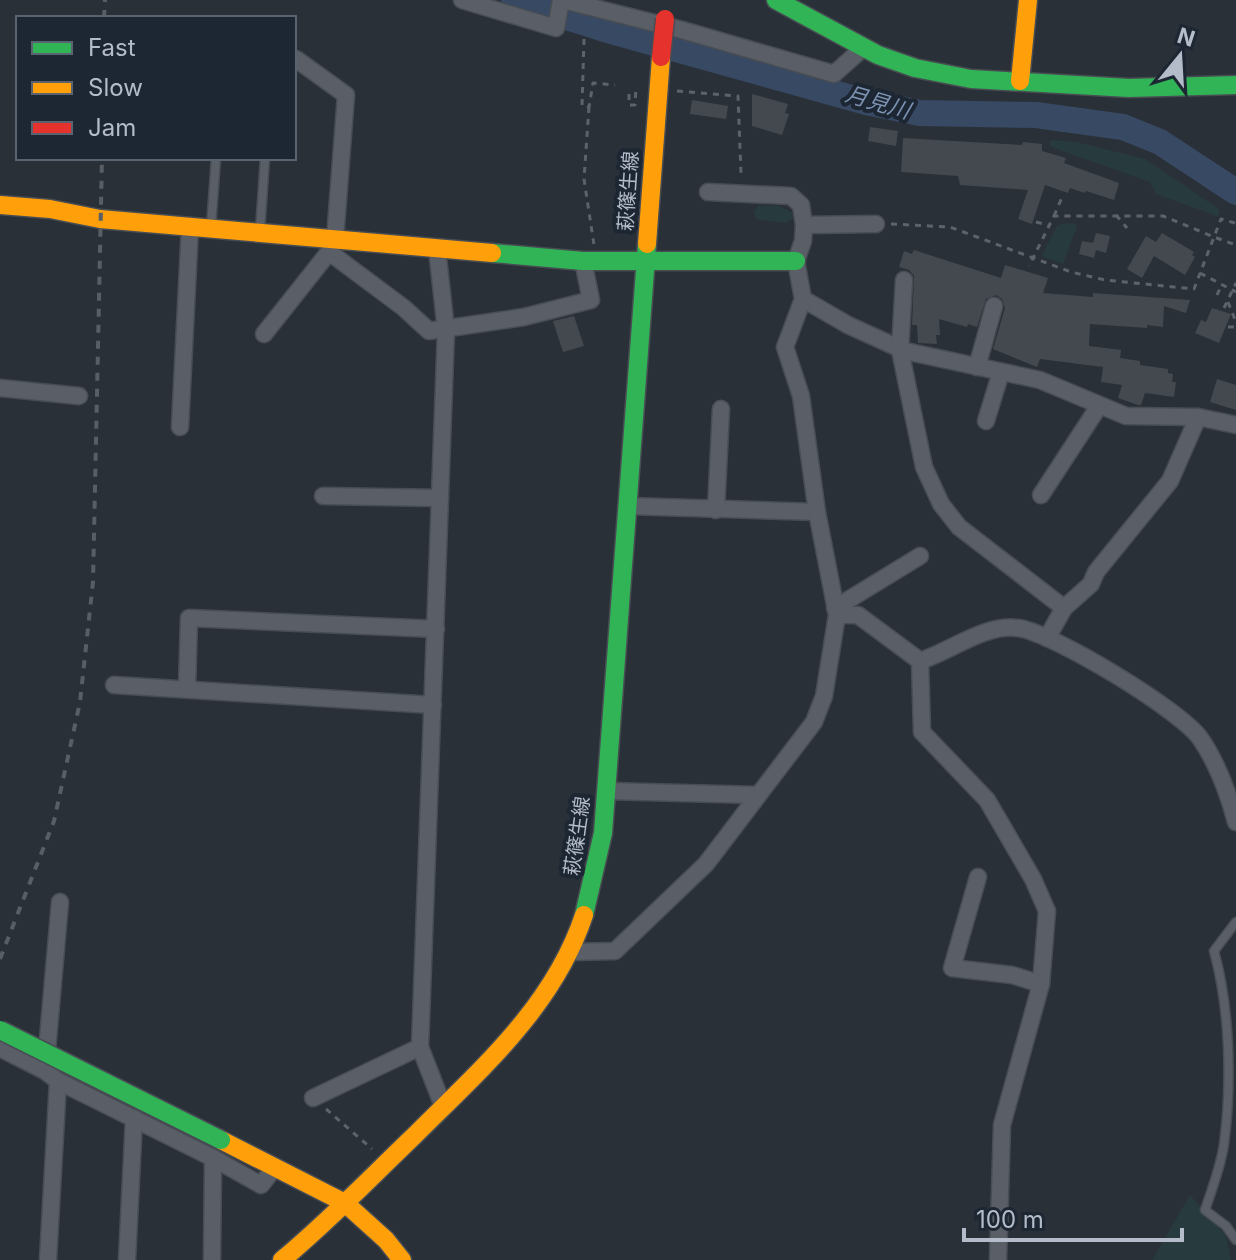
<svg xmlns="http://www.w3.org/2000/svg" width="1236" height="1260" font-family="Inter,'Noto Sans JP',sans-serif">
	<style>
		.green { fill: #273a3e }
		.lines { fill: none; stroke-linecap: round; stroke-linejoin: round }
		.river { stroke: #384963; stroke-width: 26 }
		.building { fill: #444950 }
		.lane-casing { stroke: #484c53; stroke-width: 11 }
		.street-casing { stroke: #484c53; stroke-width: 19 }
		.fast-casing { stroke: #484c53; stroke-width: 21 }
		.slow-casing { stroke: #484c53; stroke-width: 21 }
		.path { stroke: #5d636a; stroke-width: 3; stroke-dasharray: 6 6; stroke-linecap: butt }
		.lane { stroke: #5a5e66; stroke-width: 8 }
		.street { stroke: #5a5e66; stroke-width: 16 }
		.fast { stroke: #30b455; stroke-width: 18 }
		.slow { stroke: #ff9f0a; stroke-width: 18 }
		.rail { stroke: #595d64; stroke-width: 4; stroke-dasharray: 8 8; stroke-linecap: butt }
		.fast-bridge-casing { stroke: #484c55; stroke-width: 21; stroke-linecap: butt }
		.jam-bridge-casing { stroke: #484c55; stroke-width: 21; stroke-linecap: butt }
		.fast-bridge { stroke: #30b455; stroke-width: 18 }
		.jam-bridge { stroke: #e5322d; stroke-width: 18 }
		.labels { text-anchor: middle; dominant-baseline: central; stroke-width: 8; stroke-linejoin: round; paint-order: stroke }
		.street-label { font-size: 20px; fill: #b4bcc9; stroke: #1d2633 }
		.water-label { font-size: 22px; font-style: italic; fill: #7c92b1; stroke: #1d2633 }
	</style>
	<rect width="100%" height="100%" fill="#2a3038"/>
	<g class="green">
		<path d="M1054 140 1077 142 1145 159 1219 209V214L1217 216 1156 194 1150 182 1054 148 1050 146V141Z"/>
		<path d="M758 206H779L793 213V218L786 223 756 219 754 212Z"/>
		<path d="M1061 224 1073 223 1077 226 1063 264 1043 257 1042 255 1057 226Z"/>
		<path d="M1190 1195 1226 1236 1231 1260H1152Z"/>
	</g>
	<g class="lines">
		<path class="river" d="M514 0 611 31 866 102 920 113 1036 115 1123 127 1160 142 1236 192"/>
	</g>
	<g class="building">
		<path d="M752 94 788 104 785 113 789 114 782 135 752 126Z"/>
		<path d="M692 100 728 106 726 119 690 114Z"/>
		<path d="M870 127 898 131 896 146 868 141Z"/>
		<path d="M903 138 1022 145 1023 142 1042 144V151L1066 158 1064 163 1119 183 1114 200 1086 191 1085 193 1070 188 1068 193 1045 185 1032 224 1018 219 1028 190 960 185 958 176 901 172Z"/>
		<path d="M1096 233 1110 236 1106 253 1096 250 1094 258 1079 254 1082 241 1093 243Z"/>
		<path d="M1162 233 1194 252 1192 255 1195 257 1185 275 1154 256 1142 278 1127 269 1146 236 1156 242Z"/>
		<path d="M914 250 1001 278 1005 265 1048 278 1043 293 1093 297V293L1190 300 1186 313 1164 306 1163 327 1147 325V328L1090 324 1089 346 1121 350 1120 358 1140 361V365L1168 369V373L1173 374 1172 382H1176L1174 397 1145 393 1141 405H1138L1118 398 1122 385 1101 382 1103 367 1040 359 1037 367 993 349 1005 308 1002 299 996 295 986 299 977 327 968 324 967 327 939 319 940 335H936L937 344 918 343 917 325H912L914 276 909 270 899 267 904 251 912 254Z"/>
		<path d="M1212 308 1231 314 1219 343 1195 333 1201 320 1206 322Z"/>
		<path d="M574 316 584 346 563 352 553 321Z"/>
		<path d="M1217 379 1236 385V410L1210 402Z"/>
	</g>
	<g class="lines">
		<defs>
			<g id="lane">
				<path d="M211 227 216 158"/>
				<path d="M260 231 265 158"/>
				<path d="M1236 922 1214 951C1230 1009 1232 1083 1224 1144 1221 1166 1212 1189 1205 1210L1226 1226 1236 1240"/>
			</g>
			<g id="street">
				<path d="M462 0 556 28 561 0"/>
				<path d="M563 0 682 30 834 74 863 48"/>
				<path d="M296 59 346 95 335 239 329 252 404 308 429 331 524 317 591 300 583 261"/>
				<path d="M708 192 791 196 801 205 804 225 803 241 796 261 803 299 848 325 905 351 1040 380 1126 416 1198 417 1236 425"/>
				<path d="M804 225 876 224"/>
				<path d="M437 249 446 330 420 1047 443 1106"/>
				<path d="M904 280 900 350 924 467 941 504 959 527 1064 608"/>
				<path d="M264 334 329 252"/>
				<path d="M977 367 994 306"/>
				<path d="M0 388 79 396"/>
				<path d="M986 421 1001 372"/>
				<path d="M180 427 190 226"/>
				<path d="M1041 495 1099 406"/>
				<path d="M323 496 440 498"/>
				<path d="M627 506 817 512"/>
				<path d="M716 510 721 409"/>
				<path d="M835 608 920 556"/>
				<path d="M837 615H858L920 661 922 732 987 800 1033 879 1047 911 1041 984 1002 1125 998 1260"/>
				<path d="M1047 638 1064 608 1091 584 1096 572 1170 481 1198 417"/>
				<path d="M920 661C951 651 984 624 1018 628 1052 632 1180 710 1200 738 1218 764 1228 792 1236 822"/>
				<path d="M114 685 433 705"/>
				<path d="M187 689 189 618 436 629"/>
				<path d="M606 791 758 795"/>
				<path d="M978 877 952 968 1012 975 1041 984"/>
				<path d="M570 952 615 951 706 864 814 722 824 696 837 615 817 512 801 396 785 347 803 299"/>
				<path d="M0 1048 45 1071 58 1081 213 1158 261 1185 275 1167"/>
				<path d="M46 1062 60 902"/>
				<path d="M313 1098 420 1047"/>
				<path d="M48 1260 58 1081"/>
				<path d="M127 1260 134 1118"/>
				<path d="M212 1260 213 1158"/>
			</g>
			<g id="fast">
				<path d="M776 0 878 55 915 68 971 79 1129 88 1236 85"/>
				<path d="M492 253 583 261H796"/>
				<path d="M584 915 603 833 647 244"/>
			</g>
			<g id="slow">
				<path d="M1020 81 1028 0"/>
				<path d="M0 205 50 209 100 219 492 253"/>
				<path d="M647 244 661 57"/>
				<path d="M221 1140 345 1203"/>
				<path d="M345 1203 386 1240 402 1260"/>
				<path d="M282 1260C329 1221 371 1177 415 1135 481 1069 554 1006 584 915"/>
			</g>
		</defs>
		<use href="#lane" class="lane-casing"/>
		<use href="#street" class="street-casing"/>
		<use href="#fast" class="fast-casing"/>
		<use href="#slow" class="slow-casing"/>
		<g class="path">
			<path d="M584 39 582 106 589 107 593 83 615 85"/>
			<path d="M677 91 738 96 741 174"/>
			<path d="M629 94V105H635L636 87"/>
			<path d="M589 107 584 179 594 245"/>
			<path d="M1116 215 1127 228"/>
			<path d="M1054 216 1063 195"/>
			<path d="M1036 222 1048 225"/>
			<path d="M1235 223 1221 219 1214 237 1236 245"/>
			<path d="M891 224 950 227 1071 272 1105 280 1194 289 1214 237 1163 216H1054L1029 266"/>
			<path d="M1200 273 1236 292"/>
			<path d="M1217 295 1222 284"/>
			<path d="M1228 302 1236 322"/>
			<path d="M1224 308 1236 283"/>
			<path d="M1228 327H1236"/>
			<path d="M326 1109 372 1149"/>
		</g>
		<use href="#lane" class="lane"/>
		<use href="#street" class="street"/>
		<use href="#fast" class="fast"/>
		<use href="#slow" class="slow"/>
		<g class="rail">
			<path d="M104 18 105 0"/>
			<path d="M0 959 54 821 80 702 93 582 102 158"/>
		</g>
		<defs>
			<path id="fast-bridge" d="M0 1030 221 1140"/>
			<path id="jam-bridge" d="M661 57 665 19"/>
		</defs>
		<use href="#fast-bridge" class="fast-bridge-casing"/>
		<use href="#jam-bridge" class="jam-bridge-casing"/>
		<use href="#fast-bridge" class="fast-bridge"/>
		<use href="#jam-bridge" class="jam-bridge"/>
	</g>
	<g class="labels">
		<g class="street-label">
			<text transform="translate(628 191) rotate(-86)">萩篠生線</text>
			<text transform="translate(577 836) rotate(-82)">萩篠生線</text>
		</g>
		<g class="water-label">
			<text transform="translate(878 102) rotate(16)">月見川</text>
		</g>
	</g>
	<rect x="16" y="16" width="280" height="144" fill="#1d2633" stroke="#59626f" stroke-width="2"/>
	<rect x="32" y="42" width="40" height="12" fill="#30b455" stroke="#59626f" stroke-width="2"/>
	<text x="88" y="56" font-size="24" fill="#b4bcc9">Fast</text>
	<rect x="32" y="82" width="40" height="12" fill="#ff9f0a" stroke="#59626f" stroke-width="2"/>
	<text x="88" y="96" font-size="24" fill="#b4bcc9">Slow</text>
	<rect x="32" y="122" width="40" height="12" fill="#e5322d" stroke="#59626f" stroke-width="2"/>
	<text x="88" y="136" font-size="24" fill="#b4bcc9">Jam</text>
	<g transform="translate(1180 56) rotate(18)" stroke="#1d2633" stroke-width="6" paint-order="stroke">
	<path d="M0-6L14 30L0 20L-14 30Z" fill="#b4bcc9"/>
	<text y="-12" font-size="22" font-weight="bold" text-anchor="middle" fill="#b4bcc9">N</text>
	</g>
	<path d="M964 1228v12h218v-12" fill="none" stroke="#b4bcc9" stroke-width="4"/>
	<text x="976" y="1228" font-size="24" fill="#b4bcc9" stroke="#1d2633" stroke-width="6" paint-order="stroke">100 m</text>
</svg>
